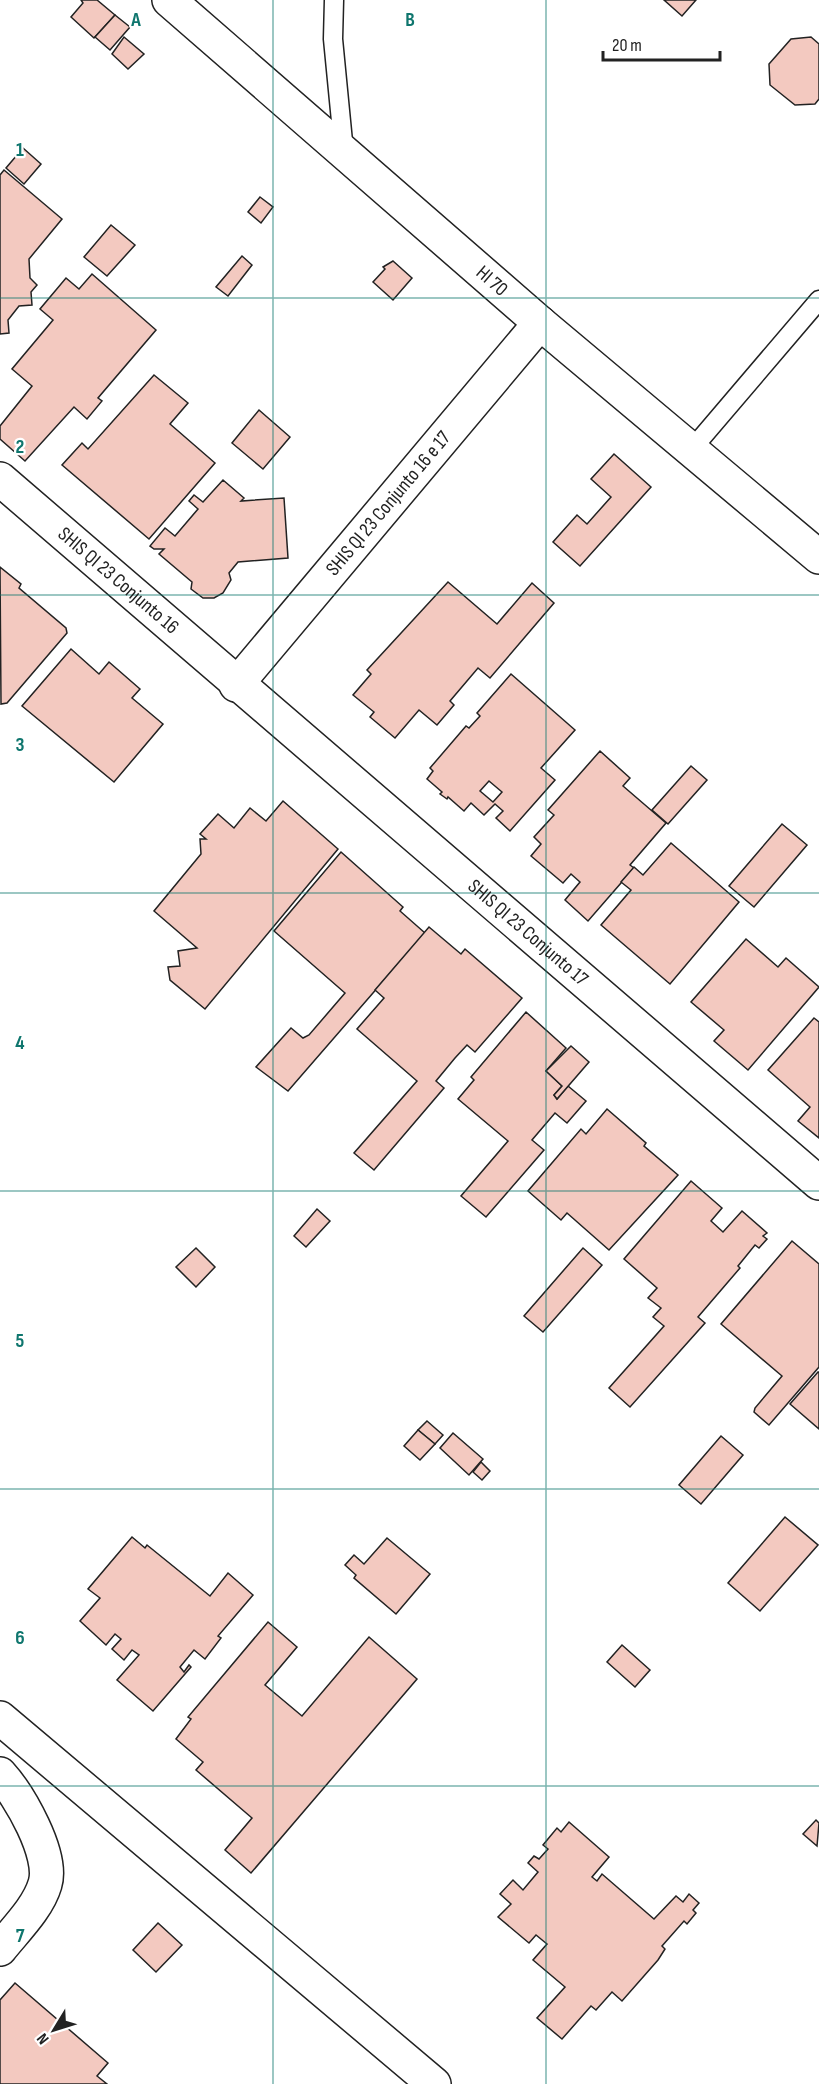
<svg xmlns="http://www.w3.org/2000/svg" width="819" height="2084" font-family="'Sofia Sans Condensed',sans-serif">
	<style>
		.building { fill: #f3c9c0; stroke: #222; stroke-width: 1.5; fill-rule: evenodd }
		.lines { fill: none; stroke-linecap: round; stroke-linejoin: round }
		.service-casing { stroke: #222; stroke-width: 21 }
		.minor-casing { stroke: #222; stroke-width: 36 }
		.tertiary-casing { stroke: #222; stroke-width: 36 }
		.service { stroke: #fff; stroke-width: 18 }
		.minor { stroke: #fff; stroke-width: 33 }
		.tertiary { stroke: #fff; stroke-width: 33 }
		.grid { fill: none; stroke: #0f766e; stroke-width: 1.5; stroke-opacity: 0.55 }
		.labels { text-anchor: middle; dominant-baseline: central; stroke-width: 4.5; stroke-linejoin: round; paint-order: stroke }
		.street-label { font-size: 20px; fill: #222; stroke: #fff }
		.grid-label { font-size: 20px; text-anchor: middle; font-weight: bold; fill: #0f766e; stroke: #fff; stroke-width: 4.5; stroke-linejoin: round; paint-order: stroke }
	</style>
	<rect width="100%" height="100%" fill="#fff"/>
	<g class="building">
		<path d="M81 0H97L115 15 94 38 71 17 83 3Z"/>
		<path d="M664 0H696L682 16Z"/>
		<path d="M115 15 130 27 110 50 95 37Z"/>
		<path d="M124 37 144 54 128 69 112 54Z"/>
		<path d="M811 37 819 44V99L815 104 795 105 770 85 769 64 791 39Z"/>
		<path d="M23 148 41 164 24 184 6 168Z"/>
		<path d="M4 170 62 219 29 259 30 278 37 285 31 292 32 305 19 306 8 320 9 333 0 334V175Z"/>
		<path d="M260 197 273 207 261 223 248 212Z"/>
		<path d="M111 225 135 245 107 276 84 257Z"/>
		<path d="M242 256 252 265 228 296 216 287Z"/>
		<path d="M393 261 412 278 393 300 373 282 385 269 383 267Z"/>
		<path d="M92 274 156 330 98 398 102 401 87 419 74 407 25 461 0 439V426L32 386 12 369 53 320 40 309 66 278 79 289Z"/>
		<path d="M154 375 188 403 170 424 215 463 149 539 62 465 82 443 88 449Z"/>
		<path d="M259 410 290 437 263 469 232 443Z"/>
		<path d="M614 454 651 487 580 566 553 542 577 515 587 524 611 497 591 479Z"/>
		<path d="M223 480 244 498 241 501 284 498 288 558 238 562 229 573 231 580 223 593 214 598H203L191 589 192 582 159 554 164 549H154L150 546 165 528 175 536 198 509 189 501 194 495 203 502Z"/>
		<path d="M0 567 21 584 19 588 66 628 67 633 7 703 1 704Z"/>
		<path d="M448 582 497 624 532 583 554 603 490 678 478 668 450 701 454 705 437 725 419 710 395 738 370 717 374 712 353 695 371 674 367 670Z"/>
		<path d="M71 649 99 674 109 662 140 689 132 698 163 724 114 782 22 706Z"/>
		<path d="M511 674 575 730 541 768 555 780 510 831 496 818 503 811 495 804 484 815 471 803 464 811 448 797 447 799 440 794 442 792 427 779 433 771 430 768 466 726 469 728 480 716 477 713ZM489 781 502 792 493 802 480 791Z"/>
		<path d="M600 751 630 778 623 786 666 823 630 865 634 868 588 921 565 900 580 882 571 874 563 883 531 856 541 844 534 837 554 815 548 810Z"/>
		<path d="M691 766 707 780 668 824 652 810Z"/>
		<path d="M283 801 338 849 205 1009 170 980 168 967 180 966 178 951 197 948 154 911 201 854 200 839H206L200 834 218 814 234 828 250 808 266 821Z"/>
		<path d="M782 824 807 845 754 907 729 886Z"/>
		<path d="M671 843 739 902 670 984 601 925 631 890 621 882 634 867 643 875Z"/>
		<path d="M341 852 403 907 400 911 425 933 288 1091 256 1067 291 1028 303 1038 309 1035 345 993 274 931Z"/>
		<path d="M429 927 461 954 465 949 522 998 475 1052 467 1045 455 1058 436 1081 444 1088 374 1170 354 1153 417 1081 357 1029 384 998 375 990Z"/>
		<path d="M746 939 778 967 786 958 819 987 748 1070 714 1041 724 1030 691 1002Z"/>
		<path d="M526 1012 566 1048 546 1071 562 1086 554 1095 557 1099 568 1086 586 1101 567 1123 555 1113 532 1140 544 1150 486 1217 461 1196 508 1141 458 1099 474 1080 471 1077Z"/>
		<path d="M814 1018 819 1022V1138L798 1121 810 1107 768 1070Z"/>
		<path d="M571 1046 589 1062 557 1099 554 1095 562 1086 546 1071Z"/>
		<path d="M607 1109 646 1143 644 1146 678 1175 609 1250 567 1213 561 1220 528 1191 581 1129 586 1134Z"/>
		<path d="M691 1181 722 1208 711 1221 723 1232 742 1211 767 1233 763 1236 767 1239 759 1248 755 1245 738 1266 740 1268 698 1317 705 1323 630 1407 609 1388 664 1326 653 1317 661 1308 648 1298 657 1288 624 1259Z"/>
		<path d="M317 1209 330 1221 306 1247 294 1236Z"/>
		<path d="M792 1241 819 1264V1367L769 1425 754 1412 755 1408 782 1376 721 1324Z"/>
		<path d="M196 1248 215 1267 196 1287 176 1267Z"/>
		<path d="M583 1248 602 1265 543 1332 524 1316Z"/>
		<path d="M818 1372H819V1429L790 1404Z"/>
		<path d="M427 1421 443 1435 435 1444 418 1430Z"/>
		<path d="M418 1430 435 1444 420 1460 404 1446Z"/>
		<path d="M453 1433 483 1459 469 1475 440 1448Z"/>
		<path d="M721 1436 743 1455 701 1504 679 1485Z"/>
		<path d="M481 1462 490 1471 482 1480 473 1472Z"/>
		<path d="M785 1517 818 1545 760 1611 728 1583Z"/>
		<path d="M132 1537 145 1548 147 1545 210 1596 228 1573 253 1595 218 1636 221 1638 205 1659 194 1650 180 1667 184 1672 189 1665 191 1667 153 1711 117 1680 139 1655 132 1650 124 1660 112 1649 121 1639 115 1634 106 1645 80 1621 100 1598 88 1589Z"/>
		<path d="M387 1538 430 1574 396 1614 354 1578 356 1575 345 1565 354 1555 364 1564Z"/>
		<path d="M268 1622 297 1647 265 1685 302 1716 369 1637 417 1679 251 1873 225 1850 252 1818 196 1770 203 1762 176 1739 191 1719 188 1717Z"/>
		<path d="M622 1645 650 1670 635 1687 607 1662Z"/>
		<path d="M816 1820 819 1823 817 1846 803 1834Z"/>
		<path d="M569 1822 609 1857 592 1877 597 1881 602 1874 654 1919 676 1896 683 1902 689 1894 699 1903 693 1910 696 1913 687 1924 684 1921 662 1946 665 1949 658 1960 622 2001 612 1992 596 2010 591 2006 562 2039 537 2018 565 1987 533 1960 547 1944 536 1935 529 1943 498 1917 511 1904 500 1894 513 1880 523 1890 538 1872 528 1863 534 1856 539 1859 548 1849 543 1845 557 1828 561 1832Z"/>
		<path d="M158 1923 182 1945 156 1972 133 1950Z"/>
		<path d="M15 1983 108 2063 97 2076 107 2084H0V2000Z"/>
	</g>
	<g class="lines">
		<defs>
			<g id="service">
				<path d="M334 0 333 39 344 152"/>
				<path d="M692 449 819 300"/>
			</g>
			<g id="minor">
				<path id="s1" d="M0 479 819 1183"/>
				<path id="s2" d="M236 685 540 323"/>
				<path d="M0 1718 434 2084"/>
				<path d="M0 1774C19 1795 54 1855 45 1884 38 1908 15 1930 0 1949"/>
			</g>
			<g id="tertiary">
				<path id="s3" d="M169 0 540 323 819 557"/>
			</g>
		</defs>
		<use href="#service" class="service-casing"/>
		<use href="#minor" class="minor-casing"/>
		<use href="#tertiary" class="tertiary-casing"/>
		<use href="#service" class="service"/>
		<use href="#minor" class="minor"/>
		<use href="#tertiary" class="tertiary"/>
	</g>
	<path class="grid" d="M273 0V2084M546 0V2084M0 298H819M0 595H819M0 893H819M0 1191H819M0 1489H819M0 1786H819"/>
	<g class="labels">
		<g class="street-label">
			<text stroke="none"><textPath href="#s3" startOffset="428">HI 70</textPath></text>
			<text stroke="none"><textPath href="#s2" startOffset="237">SHIS QI 23 Conjunto 16 e 17</textPath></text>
			<text stroke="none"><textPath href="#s1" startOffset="156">SHIS QI 23 Conjunto 16</textPath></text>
			<text stroke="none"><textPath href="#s1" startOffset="696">SHIS QI 23 Conjunto 17</textPath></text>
		</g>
	</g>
	<g class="grid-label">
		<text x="136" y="26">A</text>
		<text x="410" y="26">B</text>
		<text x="20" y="156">1</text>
		<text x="20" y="453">2</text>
		<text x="20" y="751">3</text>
		<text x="20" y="1049">4</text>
		<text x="20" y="1347">5</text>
		<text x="20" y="1644">6</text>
		<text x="20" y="1942">7</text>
	</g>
	<g transform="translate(54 2030) rotate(232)" stroke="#ffffff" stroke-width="4.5" paint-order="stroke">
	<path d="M0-4.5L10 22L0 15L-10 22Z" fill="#222222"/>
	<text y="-9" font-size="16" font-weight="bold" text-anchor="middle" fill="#222222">N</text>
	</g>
	<path d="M603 51v9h117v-9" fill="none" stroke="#222222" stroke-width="3"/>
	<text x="612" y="51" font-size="18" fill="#222222" stroke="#ffffff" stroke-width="4.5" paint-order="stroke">20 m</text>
</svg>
